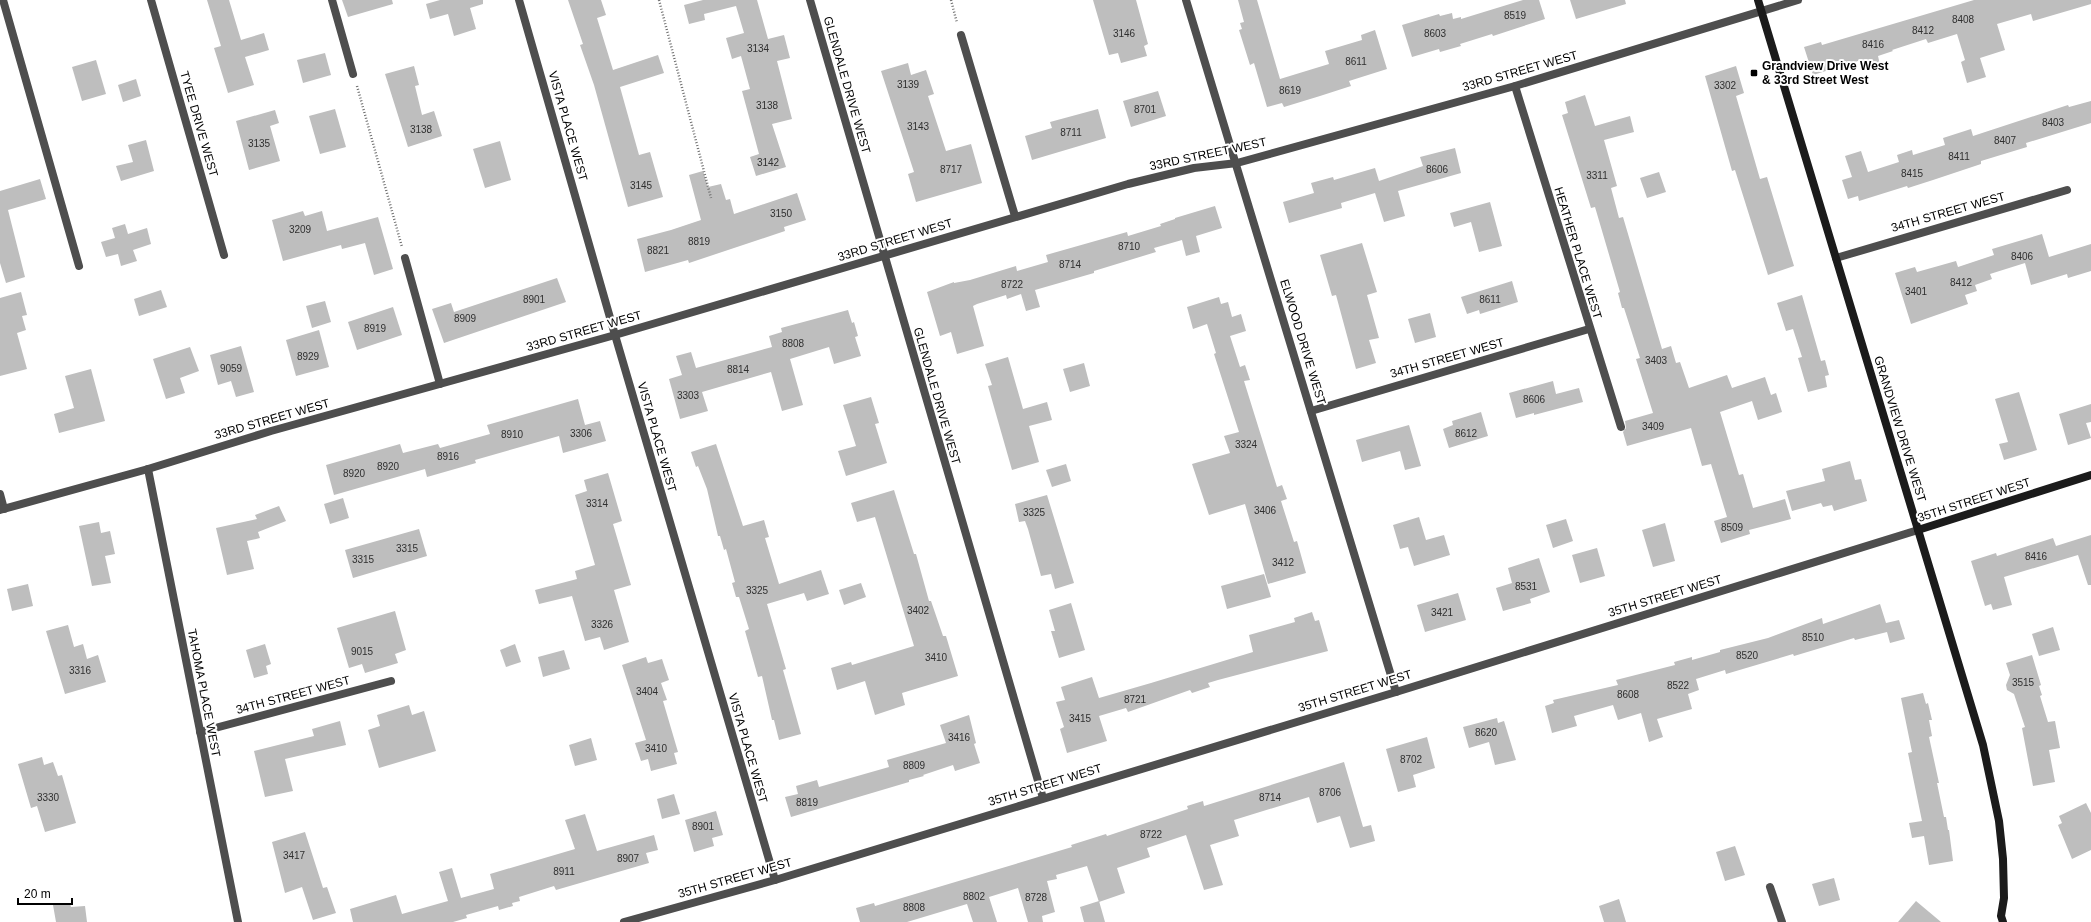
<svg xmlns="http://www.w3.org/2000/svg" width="2091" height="922" font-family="Arial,sans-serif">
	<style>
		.building { fill: #bebebe }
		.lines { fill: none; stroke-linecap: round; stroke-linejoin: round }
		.path { stroke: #707070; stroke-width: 2.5; stroke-dasharray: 1 2; stroke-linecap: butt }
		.lane { stroke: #4e4e4e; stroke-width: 8 }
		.street { stroke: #4e4e4e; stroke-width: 8 }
		.secondary { stroke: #1b1b1b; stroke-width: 8 }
		.poi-dot { fill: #000; stroke: #fff; stroke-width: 1.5 }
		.labels { text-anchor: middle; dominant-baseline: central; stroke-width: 4; stroke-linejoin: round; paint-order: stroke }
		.number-label { font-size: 10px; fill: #303030 }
		.poi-label { font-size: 12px; font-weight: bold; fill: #000; stroke: #fff; text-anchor: start }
		.street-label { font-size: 12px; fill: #000; stroke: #fff }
	</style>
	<rect width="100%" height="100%" fill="#fff"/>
	<g class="building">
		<path d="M207 0H229L241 40 264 33 269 50 245 57 254 85 228 93 214 48 221 46Z"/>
		<path d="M342 0H392L393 4 348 17Z"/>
		<path d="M440 0H483V4L470 8 476 29 454 36 448 14 430 19 426 4Z"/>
		<path d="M568 0H601L606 15 597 18 613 70 658 55 664 73 620 87 639 155 650 152 663 197 628 207 594 85 580 45 583 44Z"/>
		<path d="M703 0H757L768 39 784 35 790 58 777 61 792 119 772 124 786 167 756 176 750 157 759 154 742 91 750 89 741 56 732 59 726 38 744 33 736 6 704 14 705 20 689 24 684 5Z"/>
		<path d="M1093 0H1136L1148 44 1144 46 1147 56 1121 63 1118 53 1109 55Z"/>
		<path d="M1238 0H1257L1280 79 1329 64 1325 51 1362 40 1361 35 1375 30 1387 69 1349 81 1351 86 1320 96 1284 107 1282 103 1267 107 1254 63 1250 65 1239 30 1242 29 1240 23 1244 22Z"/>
		<path d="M1523 0H1539L1545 19 1493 36 1492 34 1460 44 1461 46 1440 52 1439 49 1412 57 1402 25 1439 14 1440 16 1452 13 1453 19 1461 17V19Z"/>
		<path d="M1570 0H1625L1626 4 1576 19Z"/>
		<path d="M1974 0H2091V4L2033 21 2031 14 1997 24 2005 50 1980 58 1986 77 1967 83 1961 62 1965 60 1957 34 1928 43 1926 39 1892 50 1893 51 1878 56 1880 65 1864 70 1861 60 1813 75 1804 47 1821 42 1822 45Z"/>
		<path d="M325 53 331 75 303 83 297 60Z"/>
		<path d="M96 60 106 94 82 101 72 67Z"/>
		<path d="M908 63 911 75 926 70 934 94 928 96 946 151 971 144 982 183 916 202 908 174 914 172 881 71Z"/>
		<path d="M414 66 419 85 415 86 422 115 434 111 442 136 408 147 385 74Z"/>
		<path d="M1736 66 1744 93 1736 96 1760 179 1767 177 1794 266 1768 275 1735 170 1732 171 1705 76Z"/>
		<path d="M136 79 141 96 123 102 118 85Z"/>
		<path d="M1158 91 1166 116 1131 127 1123 101Z"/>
		<path d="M1585 95 1595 126 1630 116 1634 132 1604 140 1617 186 1611 188 1619 218 1623 217 1662 349 1671 346 1676 363 1680 362 1689 388 1727 375 1732 388 1765 377 1771 395 1776 393 1782 412 1758 420 1752 401 1720 412 1739 475 1743 474 1753 508 1785 499 1791 519 1749 530 1750 534 1721 543 1714 521 1727 517 1711 464 1702 466 1691 428 1627 446 1623 432 1626 428 1625 421 1653 413 1636 359 1640 358 1624 308H1622L1618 293 1620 292 1595 207 1591 208 1562 115 1568 113 1565 102Z"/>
		<path d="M2091 101V123L2026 143 2027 147 1981 161V164L1933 180 1908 188 1907 186 1859 201 1858 196 1848 199 1842 180 1852 177 1845 156 1861 151 1868 172 1899 162 1897 155 1912 150 1913 155 1945 145 1943 138 1971 129 1973 136 2068 105 2069 107Z"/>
		<path d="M335 109 346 147 320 154 309 116Z"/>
		<path d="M1098 109 1106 138 1032 160 1025 136 1052 128 1050 122Z"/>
		<path d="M275 110 279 123 270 126 280 161 249 170 236 121Z"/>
		<path d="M146 140 154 171 121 181 116 166 133 162 128 145Z"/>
		<path d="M500 141 511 180 485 188 473 149Z"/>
		<path d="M1455 148 1461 173 1398 191 1405 216 1384 222 1375 193 1341 203 1342 208 1289 223 1283 202 1314 193 1311 183 1333 177 1334 180 1375 168 1379 181 1423 166 1420 157Z"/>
		<path d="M703 171 708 187 721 184 726 200 730 199 734 214 797 193 806 220 784 227 785 231 689 263 688 260 645 272 637 239 671 230 701 220 689 175Z"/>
		<path d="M1659 172 1666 192 1647 198 1640 178Z"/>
		<path d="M40 179 46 199 8 210 25 277 6 283 0 263V191Z"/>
		<path d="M1490 202 1502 246 1479 252 1471 222 1454 227 1450 213Z"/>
		<path d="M1215 206 1222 228 1196 236 1200 252 1186 256 1182 240 1154 248 1156 252 1094 271V273L1035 290 1040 307 1026 311 1021 294 1007 299 1006 295 977 304 973 306 984 346 957 354 951 332 940 336 927 292 954 282V283L970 280 1016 266 1017 271 1048 262 1046 255 1127 232 1128 236 1161 226 1160 224 1175 219V218Z"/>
		<path d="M303 211 305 216 322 211 327 231 378 217 393 269 374 275 365 243 342 249 341 245 283 261 272 220Z"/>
		<path d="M125 224 128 234 147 228 151 244 133 250 137 261 121 266 118 254 106 257 101 242 115 238 112 228Z"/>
		<path d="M2042 234 2049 257 2091 244V271L2068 278 2067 274 2031 285 2025 263 1990 274 1992 279 1975 285 1977 291 1965 295 1968 304 1911 324 1895 273 1915 267 1917 272 1956 261 1958 267 1994 255 1992 249Z"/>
		<path d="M1362 243 1377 292 1367 295 1379 338 1369 340 1376 363 1356 369 1336 295 1332 296 1320 255Z"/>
		<path d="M557 278 566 302 444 343 432 309 451 303 454 312Z"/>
		<path d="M1512 281 1518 302 1480 314 1479 310 1467 314 1461 297Z"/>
		<path d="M161 290 167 307 139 316 134 299Z"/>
		<path d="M21 292 27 315 22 316 26 330 17 333 27 369 0 376V298Z"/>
		<path d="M1802 295 1821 361 1825 360 1829 375 1825 376 1827 387 1808 392 1798 358 1802 357 1793 329 1786 331 1777 303Z"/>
		<path d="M1219 297 1221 304 1228 302 1232 317 1241 314 1246 331 1230 336 1240 367 1245 365 1250 380 1244 381 1277 487 1282 485 1287 499 1281 501 1294 542 1297 541 1306 573 1268 584 1245 504 1209 515 1192 464 1230 453 1224 436 1239 432 1214 354 1216 353 1207 324 1193 329 1187 307Z"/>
		<path d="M325 301 331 322 312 328 306 306Z"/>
		<path d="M393 307 402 335 357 350 348 322Z"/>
		<path d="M848 310 852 323 854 322 858 336 855 337 861 356 834 364 829 347 790 359 803 405 782 411 771 372 702 392 708 411 680 419 669 379 682 375 676 356 691 352 696 368 772 347 769 336 782 332 781 328Z"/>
		<path d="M1430 313 1436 337 1415 343 1408 319Z"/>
		<path d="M319 330 329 367 296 376 286 340Z"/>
		<path d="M241 346 254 392 236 397 231 381 218 385 210 355Z"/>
		<path d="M190 347 199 371 180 378 185 393 166 399 153 359Z"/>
		<path d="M1008 357 1023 409 1047 402 1052 420 1029 426 1039 462 1012 470 988 386 992 385 985 364Z"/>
		<path d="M1084 363 1090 386 1070 392 1063 369Z"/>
		<path d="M91 369 105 421 59 433 54 414 74 408 65 376Z"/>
		<path d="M1553 381 1556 394 1579 388 1583 402 1534 415V413L1516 418 1509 393Z"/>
		<path d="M2019 392 2037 450 2004 460 1999 444 2008 442 1995 399Z"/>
		<path d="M871 397 879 423 875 424 887 463 846 476 838 451 856 446 843 405Z"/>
		<path d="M578 399 585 425 600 421 606 441 563 453 559 436 475 460 476 463 427 477 425 469 334 495 326 465 400 444 403 453 438 444 440 448 490 434 487 425Z"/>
		<path d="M2091 404V422L2086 423 2091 438 2068 445 2059 414Z"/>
		<path d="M1481 412 1488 436 1449 448 1443 429 1453 425 1452 421Z"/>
		<path d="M1409 425 1421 466 1405 470 1400 451 1362 462 1356 440Z"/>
		<path d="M716 444 743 526 764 520 769 537 765 538 779 584 821 570 829 594 807 601 804 593 767 604 786 669 783 670 801 734 779 740 774 720H772L762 676 758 677 745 631 749 629 739 597H736L732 583 735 582 726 549 724 550 720 536H718L707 489 698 466 696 467 691 452Z"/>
		<path d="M1850 461 1855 480 1861 479 1867 501 1834 511 1832 505 1823 507 1821 503 1792 511 1786 491 1825 481 1822 469Z"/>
		<path d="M1066 464 1071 481 1052 487 1046 470Z"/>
		<path d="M608 473 622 521 613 524 631 585 614 590 629 642 604 650 600 637 585 641 572 596 539 604 535 590 577 579 575 571 595 565 575 495 587 491 584 480Z"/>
		<path d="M894 490 914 554H916L929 601H931L943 636H946L958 676 902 693 905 705 875 715 865 681 837 690 831 668 851 662 852 665 914 646 875 517 857 522 851 503Z"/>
		<path d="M1047 495 1074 583 1055 589 1051 574 1041 576 1028 529 1025 521 1019 522 1015 504Z"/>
		<path d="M343 498 349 518 330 524 324 504Z"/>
		<path d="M279 506 286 521 258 532 260 538 247 541 254 569 227 575 216 528 257 519 255 515Z"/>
		<path d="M1419 517 1426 540 1444 535 1450 555 1414 566 1408 547 1400 549 1393 525Z"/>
		<path d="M1566 519 1573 541 1553 548 1546 525Z"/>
		<path d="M99 522 101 533 110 531 115 554 105 556 111 583 92 586 79 526Z"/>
		<path d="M1665 523 1675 561 1653 567 1642 530Z"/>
		<path d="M419 529 427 556 353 578 345 550Z"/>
		<path d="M2091 535V585H2088L2078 555 2004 577 2012 605 1993 610 1991 604 1985 606 1971 561 1996 553 1997 556 2053 538 2056 546Z"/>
		<path d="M1597 548 1605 576 1580 583 1572 555Z"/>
		<path d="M1539 558 1550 592 1530 599 1531 603 1503 611 1496 588 1512 583 1508 568Z"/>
		<path d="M1264 574 1271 597 1227 609 1221 586Z"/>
		<path d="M861 583 866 597 844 605 839 590Z"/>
		<path d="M28 584 33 606 12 611 7 589Z"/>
		<path d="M1458 593 1466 620 1425 632 1417 605Z"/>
		<path d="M1071 603 1085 650 1059 658 1051 631H1055L1049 610Z"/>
		<path d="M1880 604 1886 623 1899 620 1905 639 1890 643 1887 632 1855 640 1854 638 1794 656 1793 654 1726 674 1725 670 1696 679 1699 690 1688 694 1692 709 1657 719 1663 737 1649 742 1641 713 1618 720 1613 705 1574 716 1577 726 1552 733 1545 706 1554 703 1553 700 1618 685 1616 680 1675 665 1674 662 1692 657V660L1720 652V650L1768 638 1822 618 1823 624Z"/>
		<path d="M395 611 406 650 395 654 398 663 365 673 362 664 349 668 337 628Z"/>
		<path d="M1312 612 1315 621 1319 620 1328 651 1218 680 1208 683 1210 687 1192 693 1190 690 1128 712 1126 708 1099 716 1107 741 1067 753 1060 729 1064 727 1056 702 1065 700 1061 687 1092 677 1099 698 1151 683 1253 652 1249 635 1295 622 1294 618Z"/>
		<path d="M68 625 74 647 83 644 87 659 98 655 106 682 65 694 46 631Z"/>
		<path d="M2053 627 2060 650 2039 656 2032 634Z"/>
		<path d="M265 644 271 664 266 666 268 674 254 678 246 650Z"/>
		<path d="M515 644 521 662 506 667 500 650Z"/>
		<path d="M564 650 570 669 543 677 538 657Z"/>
		<path d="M2032 655 2041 685 2039 686 2042 695 2040 696 2048 722 2055 721 2060 748 2049 750 2055 782 2033 786 2022 728 2025 727 2014 694 2007 690 2006 685 2010 675 2006 663Z"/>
		<path d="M646 657 648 663 662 659 669 680 661 683 667 700 663 701 678 752 674 753 677 764 651 771 648 759 641 761 635 743 646 740 622 665Z"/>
		<path d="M1923 693 1926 704 1928 703 1932 720H1929L1932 736 1929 737 1939 783H1937L1944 817H1946L1948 830H1949L1953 861 1929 865 1924 836 1912 838 1909 823 1922 821 1908 753 1912 752 1901 698Z"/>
		<path d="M409 705 412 715 424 711 436 751 379 768 368 730 380 726 377 715Z"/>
		<path d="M969 715 976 743 974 744 980 763 955 771 953 765 923 775 924 776 909 780V782L791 817 785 797 798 794 796 786 817 780 819 787 889 767 887 760 946 743 940 725Z"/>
		<path d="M1497 718 1498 723 1504 721 1516 760 1495 765 1489 742 1469 748 1463 727Z"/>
		<path d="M340 721 346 745 285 759 293 791 265 797 254 751 314 736 312 729Z"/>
		<path d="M1427 737 1435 768 1413 775 1416 787 1398 792 1386 749Z"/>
		<path d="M591 738 597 760 575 766 569 745Z"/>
		<path d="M42 757 44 765 53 762 58 776 62 775 76 823 45 832 37 806 31 808 18 764Z"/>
		<path d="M1344 762 1363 827 1371 825 1375 841 1350 848 1340 816 1317 823 1309 797 1234 820 1239 836 1210 845 1223 885 1204 890 1186 835 1147 848 1150 857 1117 868 1125 893 1099 902 1087 866 1056 875 1057 879 1047 881 1055 912 1042 916 1043 922H1028L1018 888 989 897 997 922H973L967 904 907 922H860L856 908 874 903 875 906 1072 847 1071 845 1106 834 1107 836 1188 809 1187 806 1203 801 1204 806Z"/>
		<path d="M674 794 680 814 662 819 657 799Z"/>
		<path d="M2086 803 2091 813V850L2072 859 2058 825 2062 823 2059 816Z"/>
		<path d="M716 811 723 835 712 838 714 846 694 852 685 820Z"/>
		<path d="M585 814 597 851 654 835 658 850 646 853 649 863 556 890 554 886 519 897 520 901 512 903 513 906 499 910 498 906 466 915 467 918 453 922H353L350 909 396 895 402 914 448 901 439 872 452 868 461 898 494 889 490 874 575 849 565 820Z"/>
		<path d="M305 832 323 888 327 887 336 913 313 920 302 887 285 893 272 842Z"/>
		<path d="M1735 846 1745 875 1725 881 1716 852Z"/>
		<path d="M1834 878 1840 900 1819 906 1812 884Z"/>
		<path d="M1619 899 1626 922H1604L1599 906Z"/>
		<path d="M1099 901 1105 922H1084L1080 907Z"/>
		<path d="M1916 901 1941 922H1898Z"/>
		<path d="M70 903 71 907 85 906 87 922H56L53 905Z"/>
	</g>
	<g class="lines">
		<g class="path">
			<path d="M659 0 711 198"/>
			<path d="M951 0 957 23"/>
			<path d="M357 86 402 247"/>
		</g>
		<g class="lane">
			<path d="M3 0 79 266"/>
			<path d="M332 0 353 74"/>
			<path d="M961 35 1015 216"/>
			<path d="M405 258 440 384"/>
			<path d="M1770 887 1782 922"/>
		</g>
		<g class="street">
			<path d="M151 0 224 255"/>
			<path d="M519 0 615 335 775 880"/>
			<path d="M810 0 1043 798"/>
			<path d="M1186 0 1396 692"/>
			<path d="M1515 86 1621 427"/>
			<path d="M1836 258 2067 190"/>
			<path d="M1311 411 1589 329"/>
			<path d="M148 469 238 922"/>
			<path d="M0 494 4 509"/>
			<path d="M0 510 148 469 271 431 615 335 1128 184 1194 168 1237 163 1515 86 1798 0"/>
			<path d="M200 732 391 681"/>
			<path d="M624 922 775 880 1396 692 1918 530"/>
		</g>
		<g class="secondary">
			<path d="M1758 0 1983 745 1999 821 2003 859 2004 898 2001 916 2003 922"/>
			<path d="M1918 530 2091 475"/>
		</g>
	</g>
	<rect class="poi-dot" x="1750" y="69" width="8" height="8" rx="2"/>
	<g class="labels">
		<g class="number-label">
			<text x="1515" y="15">8519</text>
			<text x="1963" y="19">8408</text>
			<text x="1923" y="30">8412</text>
			<text x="1124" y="33">3146</text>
			<text x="1435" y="33">8603</text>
			<text x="1873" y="44">8416</text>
			<text x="758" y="48">3134</text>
			<text x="1356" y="61">8611</text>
			<text x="908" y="84">3139</text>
			<text x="1725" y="85">3302</text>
			<text x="1290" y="90">8619</text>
			<text x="767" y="105">3138</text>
			<text x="1145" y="109">8701</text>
			<text x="2053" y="122">8403</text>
			<text x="918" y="126">3143</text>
			<text x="421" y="129">3138</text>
			<text x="1071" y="132">8711</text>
			<text x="2005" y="140">8407</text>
			<text x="259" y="143">3135</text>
			<text x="1959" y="156">8411</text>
			<text x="768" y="162">3142</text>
			<text x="951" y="169">8717</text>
			<text x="1437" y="169">8606</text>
			<text x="1912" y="173">8415</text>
			<text x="1597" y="175">3311</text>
			<text x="641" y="185">3145</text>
			<text x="781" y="213">3150</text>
			<text x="300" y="229">3209</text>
			<text x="699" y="241">8819</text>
			<text x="1129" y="246">8710</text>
			<text x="658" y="250">8821</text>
			<text x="2022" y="256">8406</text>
			<text x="1070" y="264">8714</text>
			<text x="1961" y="282">8412</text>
			<text x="1012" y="284">8722</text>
			<text x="1916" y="291">3401</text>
			<text x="534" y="299">8901</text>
			<text x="1490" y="299">8611</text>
			<text x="465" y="318">8909</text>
			<text x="375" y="328">8919</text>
			<text x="793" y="343">8808</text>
			<text x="308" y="356">8929</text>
			<text x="1656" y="360">3403</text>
			<text x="231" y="368">9059</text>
			<text x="738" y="369">8814</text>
			<text x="688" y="395">3303</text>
			<text x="1534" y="399">8606</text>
			<text x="1653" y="426">3409</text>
			<text x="581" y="433">3306</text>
			<text x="1466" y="433">8612</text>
			<text x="512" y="434">8910</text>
			<text x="1246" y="444">3324</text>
			<text x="448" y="456">8916</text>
			<text x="388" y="466">8920</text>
			<text x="354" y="473">8920</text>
			<text x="597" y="503">3314</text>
			<text x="1265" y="510">3406</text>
			<text x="1034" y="512">3325</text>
			<text x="1732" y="527">8509</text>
			<text x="407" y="548">3315</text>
			<text x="2036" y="556">8416</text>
			<text x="363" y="559">3315</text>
			<text x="1283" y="562">3412</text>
			<text x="1526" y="586">8531</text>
			<text x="757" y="590">3325</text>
			<text x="918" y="610">3402</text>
			<text x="1442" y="612">3421</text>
			<text x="602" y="624">3326</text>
			<text x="1813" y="637">8510</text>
			<text x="362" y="651">9015</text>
			<text x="1747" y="655">8520</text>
			<text x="936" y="657">3410</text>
			<text x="80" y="670">3316</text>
			<text x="2023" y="682">3515</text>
			<text x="1678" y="685">8522</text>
			<text x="647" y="691">3404</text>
			<text x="1628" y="694">8608</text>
			<text x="1135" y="699">8721</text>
			<text x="1080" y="718">3415</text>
			<text x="1486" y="732">8620</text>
			<text x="959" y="737">3416</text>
			<text x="656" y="748">3410</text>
			<text x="1411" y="759">8702</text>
			<text x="914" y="765">8809</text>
			<text x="1330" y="792">8706</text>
			<text x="48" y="797">3330</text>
			<text x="1270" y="797">8714</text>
			<text x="807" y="802">8819</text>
			<text x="703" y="826">8901</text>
			<text x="1151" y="834">8722</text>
			<text x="294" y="855">3417</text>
			<text x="628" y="858">8907</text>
			<text x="564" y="871">8911</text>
			<text x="974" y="896">8802</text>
			<text x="1036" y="897">8728</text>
			<text x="914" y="907">8808</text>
		</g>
		<g class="poi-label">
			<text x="1762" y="66">Grandview Drive West<tspan x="1762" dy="14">&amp; 33rd Street West</tspan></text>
		</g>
		<g class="street-label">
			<text transform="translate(1520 71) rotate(-16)">33RD STREET WEST</text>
			<text transform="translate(847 85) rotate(74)">GLENDALE DRIVE WEST</text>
			<text transform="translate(199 124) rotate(74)">TYEE DRIVE WEST</text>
			<text transform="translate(568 126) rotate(74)">VISTA PLACE WEST</text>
			<text transform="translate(1208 154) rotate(-12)">33RD STREET WEST</text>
			<text transform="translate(1948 212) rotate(-16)">34TH STREET WEST</text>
			<text transform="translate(895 240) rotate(-17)">33RD STREET WEST</text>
			<text transform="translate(1578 253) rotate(73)">HEATHER PLACE WEST</text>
			<text transform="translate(584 331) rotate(-16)">33RD STREET WEST</text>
			<text transform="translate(1303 342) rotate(73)">ELWOOD DRIVE WEST</text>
			<text transform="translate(1447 358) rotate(-16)">34TH STREET WEST</text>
			<text transform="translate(937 396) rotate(74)">GLENDALE DRIVE WEST</text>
			<text transform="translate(272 419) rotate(-16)">33RD STREET WEST</text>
			<text transform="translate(1900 429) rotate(73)">GRANDVIEW DRIVE WEST</text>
			<text transform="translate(657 437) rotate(74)">VISTA PLACE WEST</text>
			<text transform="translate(1974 500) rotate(-18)">35TH STREET WEST</text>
			<text transform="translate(1665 596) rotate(-17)">35TH STREET WEST</text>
			<text transform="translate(1355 691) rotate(-17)">35TH STREET WEST</text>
			<text transform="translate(204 693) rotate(79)">TAHOMA PLACE WEST</text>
			<text transform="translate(293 695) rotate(-15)">34TH STREET WEST</text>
			<text transform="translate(748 748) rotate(74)">VISTA PLACE WEST</text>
			<text transform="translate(1045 785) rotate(-17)">35TH STREET WEST</text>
			<text transform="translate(735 878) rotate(-16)">35TH STREET WEST</text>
		</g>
	</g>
	<path d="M18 898v6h54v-6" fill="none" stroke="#000000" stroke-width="2"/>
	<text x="24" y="898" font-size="12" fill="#000000" stroke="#ffffff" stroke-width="3" paint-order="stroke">20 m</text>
</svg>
